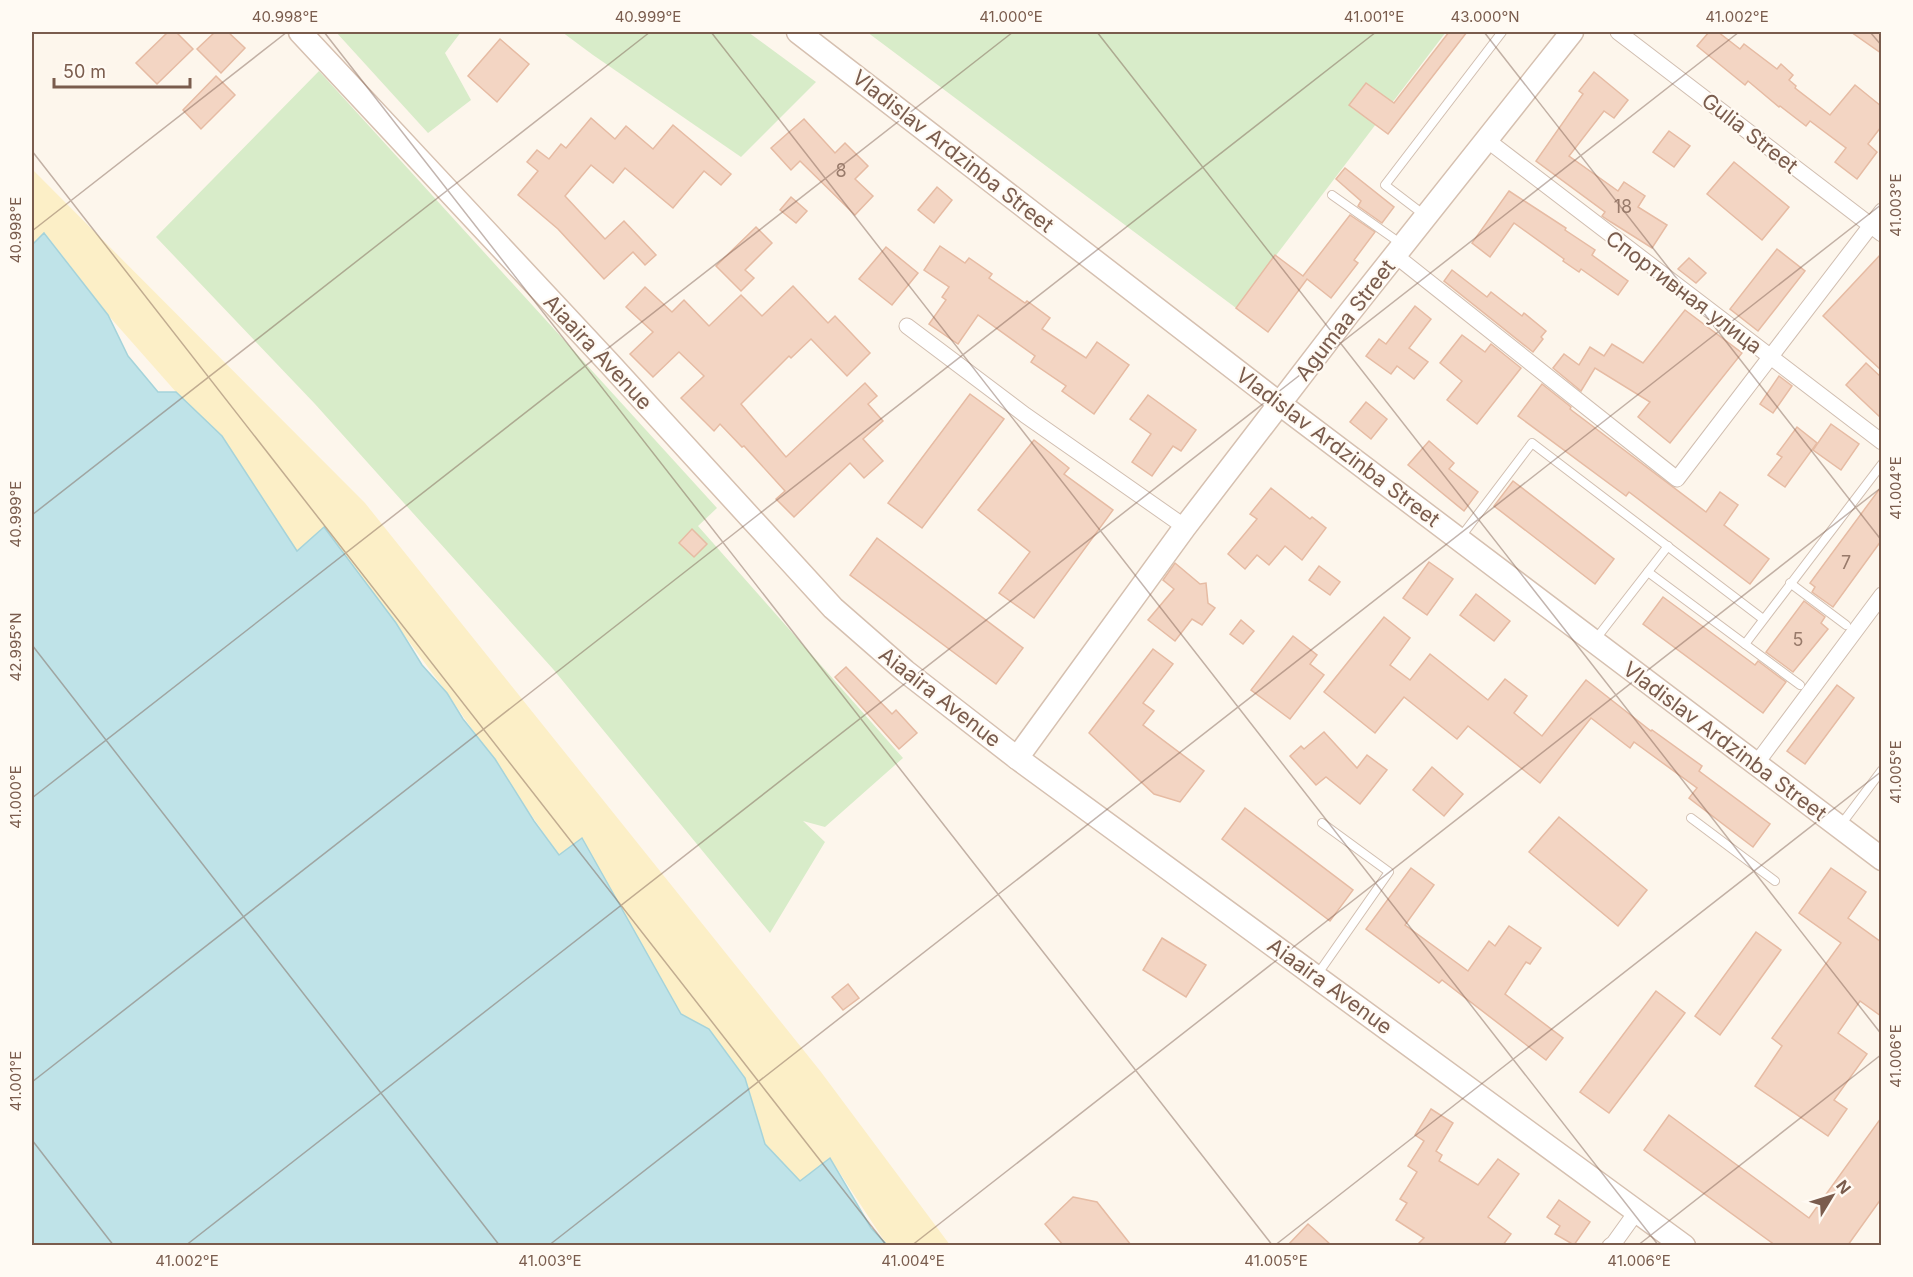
<svg xmlns="http://www.w3.org/2000/svg" width="1913" height="1277" font-family="Inter,sans-serif">
	<style>
		.green { fill: #d8ecc9 }
		.sand { fill: #fcefc7 }
		.water { fill: #bfe3e8; stroke: #a5d3da; stroke-width: 1.5 }
		.building { fill: #f3d5c3; stroke: #e6bba3; stroke-width: 1.5 }
		.lines { fill: none; stroke-linecap: round; stroke-linejoin: round }
		.lane-casing { stroke: #d1beb0; stroke-width: 10 }
		.street-casing { stroke: #d1beb0; stroke-width: 17 }
		.secondary-casing { stroke: #d6c0b0; stroke-width: 25 }
		.lane { stroke: #fff; stroke-width: 8 }
		.street { stroke: #fff; stroke-width: 15 }
		.secondary { stroke: #fff; stroke-width: 22 }
		.ticks { fill: none; stroke: #7a5c4d; stroke-width: 1.5; stroke-opacity: 0.45 }
		.labels { text-anchor: middle; dominant-baseline: central; stroke-width: 4.5; stroke-linejoin: round; paint-order: stroke }
		.number-label { font-size: 18px; fill: #987a6a }
		.street-label { font-size: 21px; fill: #7a5c4d; stroke: #fffaf3 }
		.neatline { fill: none; stroke: #7a5c4d; stroke-width: 2 }
		.ticks-label { font-size: 15px; text-anchor: middle; fill: #7a5c4d }
	</style>
	<rect width="100%" height="100%" fill="#fdf6ec"/>
	<g class="green">
		<path d="M336 32H461L445 53 471 100 428 133Z"/>
		<path d="M562 32H748L816 82 741 157 593 55Z"/>
		<path d="M867 32H1446L1236 308Z"/>
		<path d="M319 71 717 508 698 526 903 758 825 827 803 821 825 842 770 933 553 669 315 404 156 237Z"/>
	</g>
	<path class="sand" d="M32 169 365 503 821 1072 950 1245H887L830 1158 800 1181 765 1144 745 1078 709 1029 681 1014 581 838 559 855 447 693 325 528 297 551 222 436 176 392 108 315 45 233 32 245Z"/>
	<path class="water" d="M44 233 108 315 128 356 158 392H176L222 436 297 551 324 527 396 623 422 665 447 693 463 719 495 759 534 821 559 855 582 838 681 1014 709 1029 745 1078 765 1144 800 1181 830 1158 871 1228 887 1245H32V245Z"/>
	<g class="building">
		<path d="M168 32H176L193 49 157 84 136 63Z"/>
		<path d="M215 32H228L245 48 221 73 197 49Z"/>
		<path d="M1449 32H1467L1388 134 1349 105 1366 83 1394 103Z"/>
		<path d="M1709 32H1718L1740 49 1744 44 1777 69 1781 64 1793 75 1789 80 1796 86 1795 88 1830 115 1855 85 1881 106V127L1868 144 1877 152 1857 179 1835 162 1846 148 1810 121 1806 126 1780 106 1779 107 1748 81 1745 85 1697 46Z"/>
		<path d="M1851 32H1881V53Z"/>
		<path d="M500 39 529 64 497 102 468 76Z"/>
		<path d="M1594 72 1628 100 1614 118 1604 111 1569 156 1618 191 1624 182 1645 196 1638 207 1667 225 1652 248 1611 222 1602 216 1605 212 1536 161 1583 94 1579 91Z"/>
		<path d="M216 76 235 95 201 129 183 110Z"/>
		<path d="M591 118 615 139 626 126 653 149 673 125 731 174 721 185 704 171 673 208 625 168 613 183 591 165 565 196 605 239 624 221 656 255 645 265 633 252 604 279 558 229 518 195 538 171 527 162 537 150 549 159 561 144 566 148Z"/>
		<path d="M804 119 835 153 845 143 868 166 855 179 873 196 855 215 800 161 791 170 771 148Z"/>
		<path d="M1669 131 1690 146 1674 167 1653 152Z"/>
		<path d="M1734 162 1789 207 1762 240 1707 194Z"/>
		<path d="M1345 168 1394 207 1382 223 1358 206 1361 201 1336 179Z"/>
		<path d="M937 187 952 200 934 223 918 210Z"/>
		<path d="M1509 191 1566 228 1565 230 1595 250 1592 255 1628 281 1618 295 1581 269 1579 272 1563 261 1564 259 1514 223 1490 257 1472 243Z"/>
		<path d="M791 197 807 211 796 223 780 210Z"/>
		<path d="M1350 215 1375 232 1354 260 1358 263 1331 298 1307 279 1268 332 1236 308 1275 255 1303 276Z"/>
		<path d="M756 227 772 243 745 270 754 278 741 291 716 266Z"/>
		<path d="M940 246 965 263 969 258 992 274 989 278 1025 303 1027 301 1050 318 1042 329 1086 358 1097 342 1129 365 1094 414 1062 391 1066 386 1031 362 1035 356 978 315 958 344 929 324 946 300 942 297 949 287 924 270Z"/>
		<path d="M886 247 918 273 892 305 859 279Z"/>
		<path d="M1777 249 1805 271 1758 331 1730 309Z"/>
		<path d="M1881 254V370L1823 316Z"/>
		<path d="M1689 258 1706 273 1696 283 1678 269Z"/>
		<path d="M1452 270 1487 297 1491 292 1522 316 1524 313 1546 331 1541 337 1543 339 1533 352 1444 281Z"/>
		<path d="M793 286 828 323 835 316 870 353 847 376 811 339 791 358 789 356 741 404 786 457 865 383 877 396 868 404 883 421 863 439 883 461 864 478 850 463 794 517 776 499 785 491 744 446 742 447 720 424 714 431 681 398 704 376 679 352 653 377 630 354 653 332 626 307 645 287 672 312 684 300 709 326 741 295 762 316Z"/>
		<path d="M1415 306 1431 319 1409 348 1428 362 1414 379 1397 366 1391 374 1366 356 1379 339 1386 344Z"/>
		<path d="M1685 310 1742 353 1670 443 1638 417 1650 402 1595 368 1581 391 1553 368 1564 354 1579 365 1590 347 1604 356 1612 344 1643 363Z"/>
		<path d="M1462 335 1485 352 1491 344 1521 368 1477 424 1447 400 1462 381 1440 363Z"/>
		<path d="M1866 363 1881 377V418L1846 385Z"/>
		<path d="M1779 376 1792 386 1773 413 1760 404Z"/>
		<path d="M1542 384 1571 407 1570 409 1706 512 1720 492 1738 505 1724 525 1769 559 1750 584 1629 492 1626 496 1518 416Z"/>
		<path d="M970 394 1004 419 922 528 888 503Z"/>
		<path d="M1148 395 1196 430 1181 451 1173 446 1152 476 1132 462 1151 434 1130 419Z"/>
		<path d="M1366 402 1387 419 1371 439 1350 422Z"/>
		<path d="M1831 424 1859 444 1841 470 1813 450Z"/>
		<path d="M1797 427 1817 443 1785 487 1768 475 1782 457 1777 454Z"/>
		<path d="M1034 440 1069 468 1064 474 1113 510 1034 618 999 593 1030 552 978 510Z"/>
		<path d="M1429 441 1454 463 1449 469 1478 492 1464 511 1408 465Z"/>
		<path d="M1513 481 1614 559 1595 584 1494 506Z"/>
		<path d="M1881 487V541L1833 607 1812 592 1815 587 1810 583Z"/>
		<path d="M1271 488 1310 519 1312 517 1326 528 1302 560 1285 546 1269 565 1257 555 1245 569 1228 554 1257 519 1250 514Z"/>
		<path d="M692 529 707 544 694 557 679 543Z"/>
		<path d="M877 538 1023 648 996 684 850 575Z"/>
		<path d="M1429 562 1453 579 1427 615 1403 598Z"/>
		<path d="M1175 563 1200 584 1206 583 1208 603 1215 608 1202 625 1192 619 1175 641 1148 620 1174 589 1163 580Z"/>
		<path d="M1319 566 1340 582 1330 595 1309 580Z"/>
		<path d="M1476 594 1510 621 1494 641 1460 615Z"/>
		<path d="M1663 597 1755 665 1758 661 1786 682 1763 713 1643 624Z"/>
		<path d="M1804 601 1825 617 1821 623 1828 629 1793 672 1766 652Z"/>
		<path d="M1384 617 1410 638 1390 665 1410 680 1430 654 1488 700 1505 679 1527 696 1514 713 1542 736 1586 680 1651 731 1652 730 1702 766 1699 771 1770 824 1753 847 1689 798 1697 788 1634 742 1630 748 1591 718 1540 783 1468 726 1457 739 1404 697 1375 733 1324 692Z"/>
		<path d="M1241 620 1254 631 1243 644 1230 634Z"/>
		<path d="M1293 636 1317 655 1310 664 1324 675 1290 719 1251 690Z"/>
		<path d="M1153 649 1173 664 1143 703 1154 711 1143 725 1204 771 1180 802 1154 794 1089 733Z"/>
		<path d="M846 667 892 714 896 710 917 733 899 749 835 677Z"/>
		<path d="M1837 685 1854 698 1805 764 1787 751Z"/>
		<path d="M1324 732 1357 768 1367 755 1387 770 1360 804 1326 777 1316 785 1290 756 1301 746 1304 749Z"/>
		<path d="M1432 767 1463 794 1444 816 1413 790Z"/>
		<path d="M1245 808 1353 890 1330 921 1222 839Z"/>
		<path d="M1559 817 1647 890 1618 926 1529 852Z"/>
		<path d="M1411 868 1434 885 1405 925 1468 971 1489 941 1495 946 1509 926 1541 948 1530 964 1526 962 1505 994 1563 1038 1546 1060 1442 980 1439 983 1366 929Z"/>
		<path d="M1831 868 1866 892 1848 918 1881 942V1016L1860 1001 1838 1033 1867 1054 1834 1100 1847 1109 1828 1136 1755 1086 1782 1046 1772 1038 1841 943 1799 913Z"/>
		<path d="M1756 932 1781 950 1720 1035 1695 1016Z"/>
		<path d="M1162 938 1206 965 1186 997 1143 970Z"/>
		<path d="M848 984 859 998 843 1010 832 997Z"/>
		<path d="M1656 991 1685 1013 1609 1113 1580 1092Z"/>
		<path d="M1431 1109 1453 1123 1436 1151 1442 1155 1439 1161 1478 1185 1498 1159 1519 1174 1488 1217 1511 1234 1503 1245H1417L1424 1238 1396 1220 1407 1203 1400 1199 1417 1172 1408 1166 1424 1141 1415 1135Z"/>
		<path d="M1669 1115 1809 1218 1881 1118V1199L1848 1245H1775L1644 1150Z"/>
		<path d="M1073 1197 1097 1202 1131 1245H1063L1045 1224Z"/>
		<path d="M1559 1200 1590 1222 1574 1245 1555 1234 1560 1226 1547 1217Z"/>
		<path d="M1308 1224 1331 1245H1288Z"/>
	</g>
	<g class="lines">
		<defs>
			<g id="lane">
				<path d="M1332 195 1400 243"/>
				<path d="M1423 214 1385 185 1502 32"/>
				<path d="M1460 538 1532 443 1763 619"/>
				<path d="M1648 572 1800 685"/>
				<path d="M1790 583 1846 625"/>
				<path d="M1595 640 1668 546"/>
				<path d="M1745 644 1882 464"/>
				<path d="M1691 818 1775 881"/>
				<path d="M1840 826 1882 770"/>
				<path d="M1317 975 1389 872 1322 823"/>
			</g>
			<g id="street">
				<path d="M1618 32 1882 234"/>
				<path d="M1487 140 1882 442"/>
				<path d="M1396 256 1677 479 1882 211"/>
				<path d="M907 326 1025 415 1185 527"/>
				<path d="M1756 764 1882 595"/>
				<path d="M1610 1246 1614 1243 1637 1211"/>
			</g>
			<g id="secondary">
				<path d="M300 32 609 363 833 608 905 671 1017 758 1684 1246"/>
				<path d="M798 32 1280 404 1882 859"/>
				<path d="M1017 758 1185 527 1346 317 1572 32"/>
			</g>
		</defs>
		<use href="#lane" class="lane-casing"/>
		<use href="#street" class="street-casing"/>
		<use href="#secondary" class="secondary-casing"/>
		<use href="#lane" class="lane"/>
		<use href="#street" class="street"/>
		<use href="#secondary" class="secondary"/>
	</g>
	<path class="ticks" d="M324 32 1273 1246M711 32 1659 1246M1097 32 1882 1035M1484 32 1882 541M1870 32 1882 46M32 151 887 1246M32 231 287 32M32 515 650 32M32 645 500 1246M32 798 1013 32M32 1082 1376 32M32 1140 114 1246M185 1246 1739 32M548 1246 1882 204M911 1246 1882 487M1274 1246 1882 771M1637 1246 1882 1054"/>
	<g class="labels">
		<g class="number-label">
			<text x="841" y="170">8</text>
			<text x="1623" y="206">18</text>
			<text x="1846" y="562">7</text>
			<text x="1798" y="639">5</text>
		</g>
		<g class="street-label">
			<text transform="translate(1750 133) rotate(38)">Gulia Street</text>
			<text transform="translate(953 151) rotate(38)">Vladislav Ardzinba Street</text>
			<text transform="translate(1684 292) rotate(37)">Спортивная улица</text>
			<text transform="translate(1345 320) rotate(-52)">Agumaa Street</text>
			<text transform="translate(598 352) rotate(47)">Aiaaira Avenue</text>
			<text transform="translate(1338 447) rotate(37)">Vladislav Ardzinba Street</text>
			<text transform="translate(940 697) rotate(38)">Aiaaira Avenue</text>
			<text transform="translate(1725 741) rotate(37)">Vladislav Ardzinba Street</text>
			<text transform="translate(1330 986) rotate(36)">Aiaaira Avenue</text>
		</g>
	</g>
	<rect width="1913" height="1277" fill="none" stroke="#fffaf3" stroke-width="66"/>
	<g transform="translate(1832 1196) rotate(52)" stroke="#fffaf3" stroke-width="4.5" paint-order="stroke">
	<path d="M0-4.5L10 22L0 15L-10 22Z" fill="#7a5c4d"/>
	<text y="-9" font-size="16" font-weight="bold" text-anchor="middle" fill="#7a5c4d">N</text>
	</g>
	<path d="M54 78v9h136v-9" fill="none" stroke="#7a5c4d" stroke-width="3"/>
	<text x="63" y="78" font-size="18" fill="#7a5c4d" stroke="#fffaf3" stroke-width="4.5" paint-order="stroke">50 m</text>
	<rect x="33" y="33" width="1847" height="1211" class="neatline"/>
	<g class="ticks-label">
		<text x="285" y="22">40.998°E</text>
		<text x="648" y="22">40.999°E</text>
		<text x="1011" y="22">41.000°E</text>
		<text x="1374" y="22">41.001°E</text>
		<text x="1485" y="22">43.000°N</text>
		<text x="1737" y="22">41.002°E</text>
		<text transform="translate(1896 205) rotate(-90)" y="5">41.003°E</text>
		<text transform="translate(16 230) rotate(-90)" y="5">40.998°E</text>
		<text transform="translate(1896 488) rotate(-90)" y="5">41.004°E</text>
		<text transform="translate(16 514) rotate(-90)" y="5">40.999°E</text>
		<text transform="translate(16 647) rotate(-90)" y="5">42.995°N</text>
		<text transform="translate(1896 772) rotate(-90)" y="5">41.005°E</text>
		<text transform="translate(16 797) rotate(-90)" y="5">41.000°E</text>
		<text transform="translate(1896 1056) rotate(-90)" y="5">41.006°E</text>
		<text transform="translate(16 1081) rotate(-90)" y="5">41.001°E</text>
		<text x="187" y="1266">41.002°E</text>
		<text x="550" y="1266">41.003°E</text>
		<text x="913" y="1266">41.004°E</text>
		<text x="1276" y="1266">41.005°E</text>
		<text x="1639" y="1266">41.006°E</text>
	</g>
</svg>
